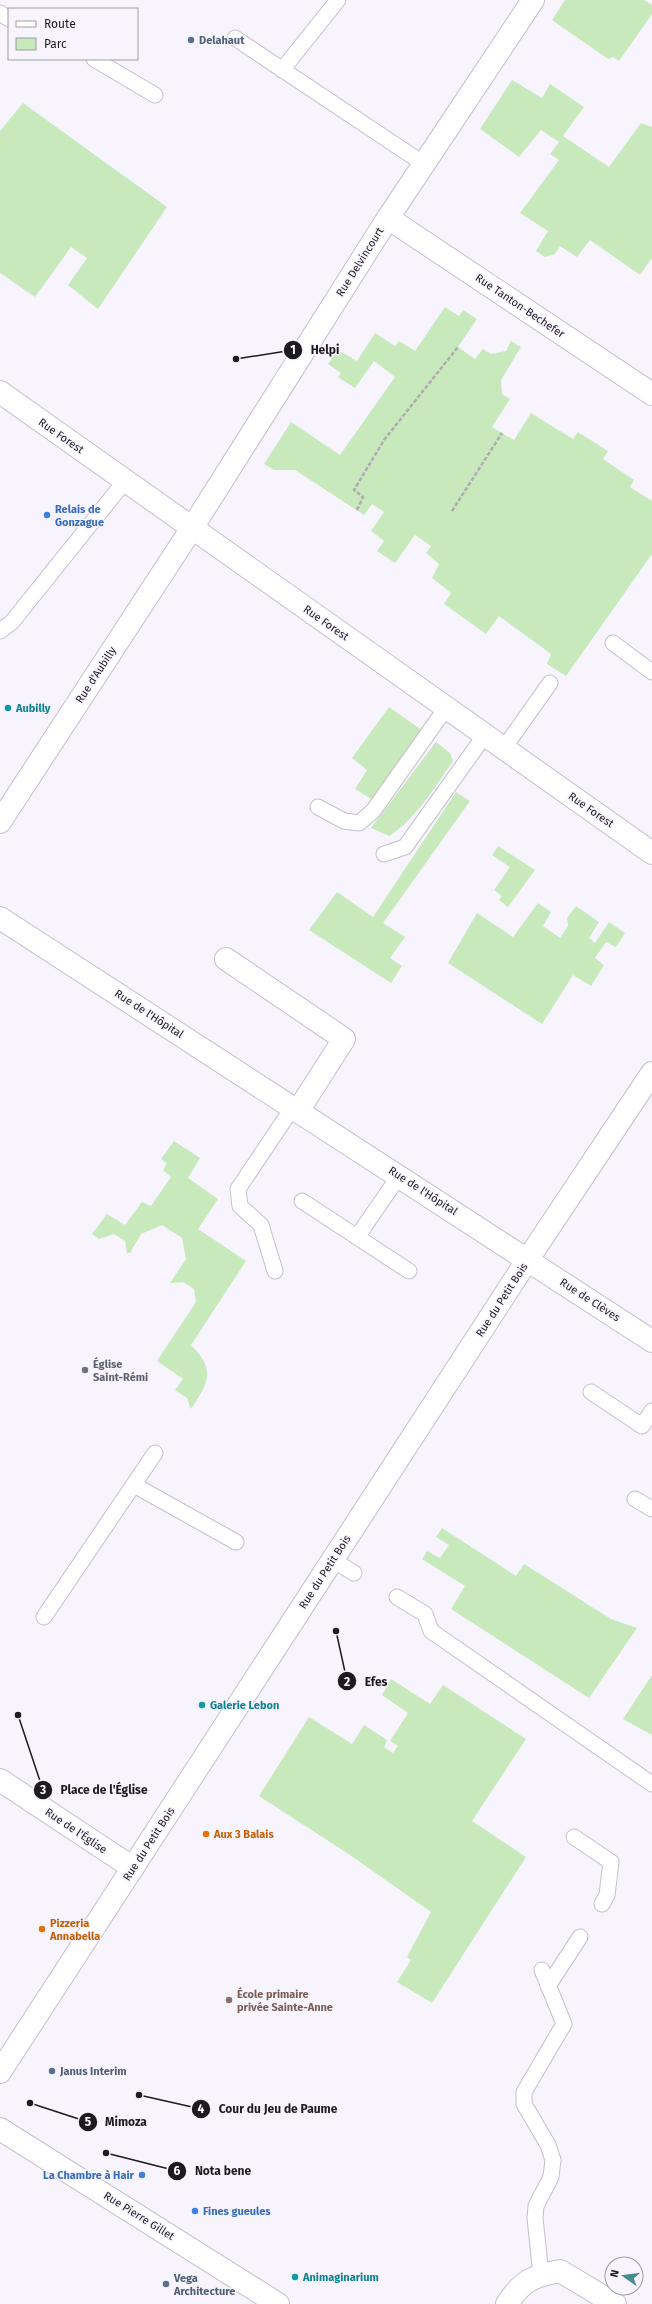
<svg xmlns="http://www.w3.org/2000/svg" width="652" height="2304" font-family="'Fira Sans',sans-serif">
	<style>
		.green { fill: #c8e9bc }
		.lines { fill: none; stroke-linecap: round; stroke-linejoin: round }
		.lane-casing { stroke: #c4c0cb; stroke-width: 17 }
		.street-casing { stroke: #c4c0cb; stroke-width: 24 }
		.secondary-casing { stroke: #c4c0cb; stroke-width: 24 }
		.path { stroke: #aeabb2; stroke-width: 2.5; stroke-dasharray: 4 2; stroke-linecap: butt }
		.lane { stroke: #fff; stroke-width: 15 }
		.street { stroke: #fff; stroke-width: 22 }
		.secondary { stroke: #fff; stroke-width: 22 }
		.service-dot { fill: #5c6f8a; stroke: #f7f4fd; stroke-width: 1.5 }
		.shop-dot { fill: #3f7fe0; stroke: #f7f4fd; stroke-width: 1.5 }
		.culture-dot { fill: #0f9aa8; stroke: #f7f4fd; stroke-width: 1.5 }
		.worship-dot { fill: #6b7280; stroke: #f7f4fd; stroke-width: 1.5 }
		.food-dot { fill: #e8710a; stroke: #f7f4fd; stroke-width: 1.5 }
		.education-dot { fill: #8d6e63; stroke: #f7f4fd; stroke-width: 1.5 }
		.labels { text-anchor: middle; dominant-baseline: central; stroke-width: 3; stroke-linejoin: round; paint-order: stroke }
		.service-label { font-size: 11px; font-weight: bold; fill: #4e5e75; stroke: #f7f4fd; text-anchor: start }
		.street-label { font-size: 11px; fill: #1d1b1f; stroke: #f7f4fd }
		.shop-label { font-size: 11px; font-weight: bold; fill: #366cbe; stroke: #f7f4fd; text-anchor: start }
		.culture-label { font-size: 11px; font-weight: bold; fill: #0d838f; stroke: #f7f4fd; text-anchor: start }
		.worship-label { font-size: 11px; font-weight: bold; fill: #5b616d; stroke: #f7f4fd; text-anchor: start }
		.food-label { font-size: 11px; font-weight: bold; fill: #c56008; stroke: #f7f4fd; text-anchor: start }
		.education-label { font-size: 11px; font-weight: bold; fill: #785e54; stroke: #f7f4fd; text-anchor: start }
		.leader { fill: none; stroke: #1d1b1f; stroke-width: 1.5 }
		.callout-dot { fill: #1d1b1f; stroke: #f7f4fd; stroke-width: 1.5 }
		.mark-label { font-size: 12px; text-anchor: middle; font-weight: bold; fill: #fff }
		.callout-label { font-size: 12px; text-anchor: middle; font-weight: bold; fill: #1d1b1f; stroke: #f7f4fd; stroke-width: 3; stroke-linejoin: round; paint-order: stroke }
	</style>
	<rect width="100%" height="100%" fill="#f7f4fd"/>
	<g class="green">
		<path d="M565 0H644L652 5V14L619 61 613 57 608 59 552 20Z"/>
		<path d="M512 80 542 98 550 84 584 107 563 136 609 167 641 123 652 127V258L640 275 590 240 577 257 560 246 555 254 545 257 536 251 548 231 520 213 559 160 550 154 559 142 541 130 519 157 480 129Z"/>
		<path d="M23 103 167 207 98 309 68 285 87 258 71 247 35 297 0 273V131Z"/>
		<path d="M445 307 459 316 463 310 477 319 458 347 475 359 483 349 491 354 506 351 511 341 521 347 501 380 502 394 510 399 492 427 514 440 531 413 573 439 578 432 608 451 603 459 634 480 630 487 652 501V554L566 676 547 664 551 654 499 616 486 634 444 604 451 593 432 578 439 564 426 553 431 546 415 535 395 563 377 551 384 541 371 531 384 512 372 504 364 515 295 470H274L264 464 291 422 340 455 395 377 374 361 355 388 338 377 341 373 328 364 338 350 357 361 375 333 395 346 399 341 415 351Z"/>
		<path d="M389 707 423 731 373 800 355 789 367 770 352 758Z"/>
		<path d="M436 742 450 753 453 761C435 787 416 819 389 836L371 828Z"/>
		<path d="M456 792 470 801 383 923 405 937 390 958 402 966 391 983 309 930 337 892 373 917Z"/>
		<path d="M498 846 535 870 508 907 499 900 502 896 494 890 510 867 492 855Z"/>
		<path d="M538 903 551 912 543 926 560 938 568 926 567 918 576 906 599 922 589 938 595 943 609 922 625 933 616 947 606 942 595 958 604 965 591 986 573 975 542 1024 448 963 477 913 513 937Z"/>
		<path d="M174 1141 200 1158 188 1178 218 1199 198 1229 246 1261 191 1345C216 1370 209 1382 191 1409L187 1398 175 1390 183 1379 157 1361 196 1302 194 1289 183 1282 170 1283 186 1259 182 1238 162 1225 141 1234 130 1253H127L125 1241 114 1234 99 1239 92 1234 107 1214 125 1225 142 1202 151 1206 171 1177 163 1170 167 1163 161 1159Z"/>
		<path d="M442 1528 516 1576 524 1564 611 1619 637 1628 589 1698 451 1609 465 1586 422 1559 427 1551 440 1558 449 1545 436 1537Z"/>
		<path d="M652 1675V1735L623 1719Z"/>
		<path d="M391 1679 430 1704 443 1685 526 1739 472 1821 526 1857 432 2003 397 1982 411 1960 407 1957 431 1912 350 1855 259 1796 309 1717 352 1744 364 1725 387 1740 384 1747 393 1753 398 1746 390 1741 408 1713 382 1695Z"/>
	</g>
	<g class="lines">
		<defs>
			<g id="lane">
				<path d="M0 13 9 19"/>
				<path d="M235 38 424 164"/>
				<path d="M94 59 155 95"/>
				<path d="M282 70 338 0"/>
				<path d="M0 631 12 622 125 481"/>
				<path d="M613 643 652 672"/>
				<path d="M504 748 550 683"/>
				<path d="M318 807 344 821 359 823 373 811 446 708"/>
				<path d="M384 854 405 847 485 735"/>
				<path d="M302 1201 409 1271"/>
				<path d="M357 1237 399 1176"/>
				<path d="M275 1271 261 1225 240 1206 238 1189 293 1107"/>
				<path d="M591 1392 642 1426 652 1411"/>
				<path d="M134 1485 236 1542"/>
				<path d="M635 1499 652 1509"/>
				<path d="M333 1560 354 1573"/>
				<path d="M397 1597 425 1614 431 1631 652 1784"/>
				<path d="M44 1617 155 1453"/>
				<path d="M574 1837 611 1862 607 1895 602 1904"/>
				<path d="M548 1986 580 1937"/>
				<path d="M541 2275 535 2218 536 2206 551 2177 553 2160 548 2145 524 2104V2092L564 2024 542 1970"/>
			</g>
			<g id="street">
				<path d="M388 218 652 394"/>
				<path d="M0 822 192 528 388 218 533 0"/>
				<path d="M0 918 652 1341"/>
				<path d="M226 959 344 1039 298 1111"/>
				<path d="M0 1780 133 1868"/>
				<path d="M0 2072 528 1259 652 1073"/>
				<path d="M0 2129 278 2304"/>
				<path d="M507 2304C522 2281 532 2276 560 2271L615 2304"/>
			</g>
			<path id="secondary" d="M0 392 652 853"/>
		</defs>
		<use href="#lane" class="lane-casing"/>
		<use href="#street" class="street-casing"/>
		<use href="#secondary" class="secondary-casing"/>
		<g class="path">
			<path d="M357 510 363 497 354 490 384 440 458 347"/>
			<path d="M452 511 502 433"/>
		</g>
		<use href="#lane" class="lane"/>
		<use href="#street" class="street"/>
		<use href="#secondary" class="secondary"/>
	</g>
	<g class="service-dot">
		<circle cx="191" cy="40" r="4"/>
		<circle cx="52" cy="2071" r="4"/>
		<circle cx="166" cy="2284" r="4"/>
	</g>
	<g class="shop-dot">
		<circle cx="47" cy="515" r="4"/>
		<circle cx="142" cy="2175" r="4"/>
		<circle cx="195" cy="2211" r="4"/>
	</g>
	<g class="culture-dot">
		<circle cx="8" cy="708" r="4"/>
		<circle cx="202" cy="1705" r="4"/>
		<circle cx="295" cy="2277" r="4"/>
	</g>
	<circle class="worship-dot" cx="85" cy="1370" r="4"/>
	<g class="food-dot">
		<circle cx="206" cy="1834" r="4"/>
		<circle cx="42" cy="1929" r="4"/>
	</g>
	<circle class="education-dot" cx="229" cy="2000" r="4"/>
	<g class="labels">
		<g class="service-label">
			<text x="199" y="40">Delahaut</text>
			<text x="60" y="2071">Janus Interim</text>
			<text x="174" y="2278">Vega<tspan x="174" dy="13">Architecture</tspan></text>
		</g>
		<g class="street-label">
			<text transform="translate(360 262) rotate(-58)">Rue Delvincourt</text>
			<text transform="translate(520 306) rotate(34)">Rue Tanton-Bechefer</text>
			<text transform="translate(61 436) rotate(35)">Rue Forest</text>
			<text transform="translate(326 623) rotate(35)">Rue Forest</text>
			<text transform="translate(96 675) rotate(-57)">Rue d'Aubilly</text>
			<text transform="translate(591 810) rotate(35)">Rue Forest</text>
			<text transform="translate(149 1014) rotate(33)">Rue de l'Hôpital</text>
			<text transform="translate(423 1191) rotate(33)">Rue de l'Hôpital</text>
			<text transform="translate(502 1300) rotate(-57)">Rue du Petit Bois</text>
			<text transform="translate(590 1300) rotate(33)">Rue de Clèves</text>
			<text transform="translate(325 1572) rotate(-57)">Rue du Petit Bois</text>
			<text transform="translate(76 1831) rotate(34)">Rue de l'Église</text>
			<text transform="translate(149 1844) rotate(-57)">Rue du Petit Bois</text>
			<text transform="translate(139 2216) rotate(32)">Rue Pierre Gillet</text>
		</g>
		<g class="shop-label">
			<text x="55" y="509">Relais de<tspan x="55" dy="13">Gonzague</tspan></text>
			<text x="134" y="2175" text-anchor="end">La Chambre à Hair</text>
			<text x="203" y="2211">Fines gueules</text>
		</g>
		<g class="culture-label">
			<text x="16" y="708">Aubilly</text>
			<text x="210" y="1705">Galerie Lebon</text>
			<text x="303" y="2277">Animaginarium</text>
		</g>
		<g class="worship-label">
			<text x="93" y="1364">Église<tspan x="93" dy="13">Saint-Rémi</tspan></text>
		</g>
		<g class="food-label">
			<text x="214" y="1834">Aux 3 Balais</text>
			<text x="50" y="1923">Pizzeria<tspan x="50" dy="13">Annabella</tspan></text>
		</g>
		<g class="education-label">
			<text x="237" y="1994">École primaire<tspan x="237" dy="13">privée Sainte-Anne</tspan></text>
		</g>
	</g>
	<path class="leader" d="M236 359L293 350M336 1631L347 1681M18 1715L43 1790M139 2095L201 2109M30 2103L88 2122M106 2153L177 2171"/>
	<g class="callout-dot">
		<circle cx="236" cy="359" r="4"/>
		<circle cx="336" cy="1631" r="4"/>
		<circle cx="18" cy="1715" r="4"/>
		<circle cx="139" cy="2095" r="4"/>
		<circle cx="30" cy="2103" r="4"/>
		<circle cx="106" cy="2153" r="4"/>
		<circle cx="293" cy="350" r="10"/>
		<circle cx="347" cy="1681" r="10"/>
		<circle cx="43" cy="1790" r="10"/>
		<circle cx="201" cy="2109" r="10"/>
		<circle cx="88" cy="2122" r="10"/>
		<circle cx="177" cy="2171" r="10"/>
	</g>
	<g class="mark-label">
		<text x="293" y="354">1</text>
		<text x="347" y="1686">2</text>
		<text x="43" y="1794">3</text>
		<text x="201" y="2113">4</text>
		<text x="88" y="2126">5</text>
		<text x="177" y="2175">6</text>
	</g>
	<g class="callout-label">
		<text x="325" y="354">Helpi</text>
		<text x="376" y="1686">Efes</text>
		<text x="104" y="1794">Place de l'Église</text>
		<text x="278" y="2113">Cour du Jeu de Paume</text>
		<text x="126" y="2126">Mimoza</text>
		<text x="223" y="2175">Nota bene</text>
	</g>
	<rect x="8" y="8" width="130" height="52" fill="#f7f4fd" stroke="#a09da4"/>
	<rect x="16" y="21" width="20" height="6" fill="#ffffff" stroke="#a09da4"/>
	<text x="44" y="28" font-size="12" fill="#1d1b1f">Route</text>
	<rect x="16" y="38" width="20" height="12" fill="#c8e9bc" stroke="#a09da4"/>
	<text x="44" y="48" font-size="12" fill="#1d1b1f">Parc</text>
	<g transform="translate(624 2276) rotate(284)"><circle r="19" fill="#f7f4fd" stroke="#a09da4"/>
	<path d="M0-3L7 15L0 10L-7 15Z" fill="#448b94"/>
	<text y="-6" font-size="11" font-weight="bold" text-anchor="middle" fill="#1d1b1f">N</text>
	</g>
</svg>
